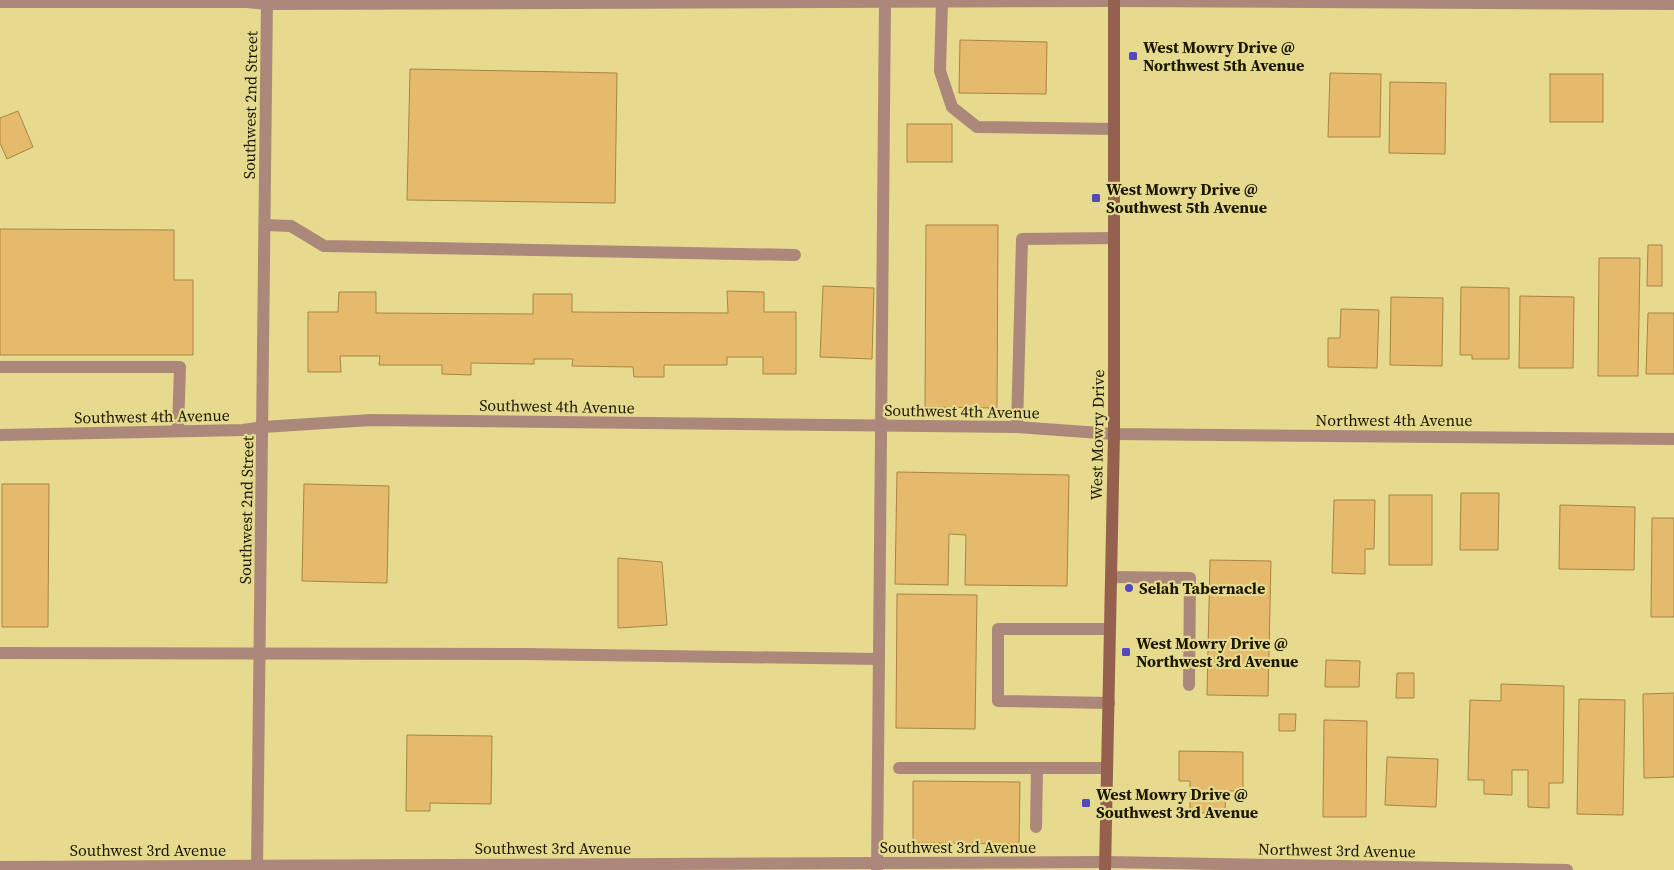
<svg xmlns="http://www.w3.org/2000/svg" width="1674" height="870" font-family="'Source Serif 4',serif">
	<style>
		.building { fill: #e5ba6c; stroke: #a98541 }
		.lines { fill: none; stroke-linecap: round; stroke-linejoin: round }
		.lane { stroke: #ac887b; stroke-width: 12 }
		.street { stroke: #ac887b; stroke-width: 12 }
		.secondary { stroke: #95614e; stroke-width: 12 }
		.poi-dot { fill: #5348c0; stroke: #e5da8e; stroke-width: 2 }
		.labels { text-anchor: middle; dominant-baseline: central; stroke-width: 4.5; stroke-linejoin: round; paint-order: stroke }
		.poi-label { font-size: 16px; font-weight: bold; fill: #1c1700; stroke: #e5da8e; text-anchor: start }
		.street-label { font-size: 16px; fill: #1c1700; stroke: #e5da8e }
	</style>
	<rect width="100%" height="100%" fill="#e5da8e"/>
	<g class="building">
		<path d="M960 40 1047 42 1046 94 959 93Z"/>
		<path d="M410 69 617 73 615 203 407 200Z"/>
		<path d="M1330 73 1381 74 1380 137H1328Z"/>
		<rect x="1550" y="74" width="53" height="48"/>
		<path d="M1390 82 1446 83 1445 154 1389 153Z"/>
		<path d="M18 111 33 147 7 159 0 143V118Z"/>
		<rect x="907" y="124" width="45" height="38"/>
		<path d="M926 225H998L997 408 925 407Z"/>
		<path d="M0 229 174 230V280H193V355H0Z"/>
		<path d="M1648 245H1662V286H1647Z"/>
		<path d="M1599 258H1640L1638 376H1598Z"/>
		<path d="M823 286 874 288 872 359 820 357Z"/>
		<path d="M1461 287 1509 288V359H1472V355H1460Z"/>
		<path d="M727 291 764 292V312H796V374H763V357H727V365H664V377H634L633 367 572 366 573 359H534V364L471 363V375L442 374V365H379L380 356H340L341 372H308V312H338L339 292H376V313L533 314V294H572V312L728 313Z"/>
		<path d="M1520 296 1574 297 1573 368H1519Z"/>
		<path d="M1391 297 1443 298 1442 366 1390 365Z"/>
		<path d="M1341 309 1379 310 1377 368 1328 367V338H1340Z"/>
		<path d="M1648 313H1674V374H1646Z"/>
		<path d="M897 472 1069 475 1067 586 965 585 966 535 949 534 948 585 895 584Z"/>
		<path d="M2 484H49L48 627H2Z"/>
		<path d="M304 484 389 486 387 583 302 581Z"/>
		<path d="M1461 493H1499L1498 550H1460Z"/>
		<rect x="1389" y="495" width="43" height="70"/>
		<path d="M1334 500H1375L1374 549H1365V574L1332 573Z"/>
		<path d="M1560 505 1635 507 1634 570 1559 569Z"/>
		<path d="M1652 518H1674V617H1651Z"/>
		<path d="M618 558 662 562 667 625 618 628Z"/>
		<path d="M1210 560 1271 561 1268 696 1207 695Z"/>
		<path d="M897 594 977 595 975 729 896 728Z"/>
		<path d="M1326 660 1360 661 1359 687H1325Z"/>
		<path d="M1397 673H1414V698H1396Z"/>
		<path d="M1501 684 1564 686 1563 783H1549V808L1528 807V770H1512V795L1484 794V780H1468L1470 700 1501 701Z"/>
		<path d="M1674 693V777L1644 778 1643 694Z"/>
		<path d="M1579 699 1625 700 1623 815 1577 814Z"/>
		<path d="M1279 714H1296L1295 731H1279Z"/>
		<path d="M1324 720 1367 721 1366 817H1323Z"/>
		<path d="M407 735 492 736 491 804 430 803V811H406Z"/>
		<path d="M1179 751 1243 752V791H1226L1225 813H1190V781H1179Z"/>
		<path d="M1387 757 1438 759 1436 807 1385 805Z"/>
		<path d="M913 781 1020 782 1019 844 913 843Z"/>
	</g>
	<g class="lines">
		<g class="lane">
			<path d="M942 2 940 71 952 107 977 127 1114 129"/>
			<path d="M265 225 291 226 324 246 795 255"/>
			<path d="M0 367H180L178 430"/>
			<path d="M1017 427 1022 239 1114 238"/>
			<path d="M1111 577 1190 578 1189 685"/>
			<path d="M0 653 525 654 879 659"/>
			<path d="M1109 703 998 701V629H1110"/>
			<path d="M899 768H1107"/>
			<path d="M1036 827 1037 768"/>
			<path d="M877 870 885 2"/>
		</g>
		<g class="street">
			<path d="M0 2H247L267 4 1114 1 1674 4"/>
			<path d="M0 435 243 430 263 427 371 420 1017 427 1114 434 1674 439"/>
			<path d="M0 867 1105 862 1567 870"/>
			<path d="M257 870 267 0"/>
		</g>
		<path class="secondary" d="M1105 870 1114 434V0"/>
	</g>
	<g class="poi-dot">
		<rect x="1128" y="51" width="10" height="10" rx="2.5"/>
		<rect x="1091" y="193" width="10" height="10" rx="2.5"/>
		<circle cx="1129" cy="588" r="5"/>
		<rect x="1121" y="647" width="10" height="10" rx="2.5"/>
		<rect x="1081" y="798" width="10" height="10" rx="2.5"/>
	</g>
	<g class="labels">
		<g class="poi-label">
			<text x="1143" y="47">West Mowry Drive @<tspan x="1143" dy="18">Northwest 5th Avenue</tspan></text>
			<text x="1106" y="189">West Mowry Drive @<tspan x="1106" dy="18">Southwest 5th Avenue</tspan></text>
			<text x="1139" y="588">Selah Tabernacle</text>
			<text x="1136" y="643">West Mowry Drive @<tspan x="1136" dy="18">Northwest 3rd Avenue</tspan></text>
			<text x="1096" y="794">West Mowry Drive @<tspan x="1096" dy="18">Southwest 3rd Avenue</tspan></text>
		</g>
		<g class="street-label">
			<text transform="translate(250 105) rotate(-89)">Southwest 2nd Street</text>
			<text transform="translate(557 406) rotate(1)">Southwest 4th Avenue</text>
			<text transform="translate(962 411) rotate(1)">Southwest 4th Avenue</text>
			<text transform="translate(152 416) rotate(-1)">Southwest 4th Avenue</text>
			<text x="1394" y="420">Northwest 4th Avenue</text>
			<text transform="translate(1097 435) rotate(-89)">West Mowry Drive</text>
			<text transform="translate(246 510) rotate(-89)">Southwest 2nd Street</text>
			<text x="958" y="847">Southwest 3rd Avenue</text>
			<text x="553" y="848">Southwest 3rd Avenue</text>
			<text x="148" y="850">Southwest 3rd Avenue</text>
			<text transform="translate(1337 850) rotate(1)">Northwest 3rd Avenue</text>
		</g>
	</g>
</svg>
